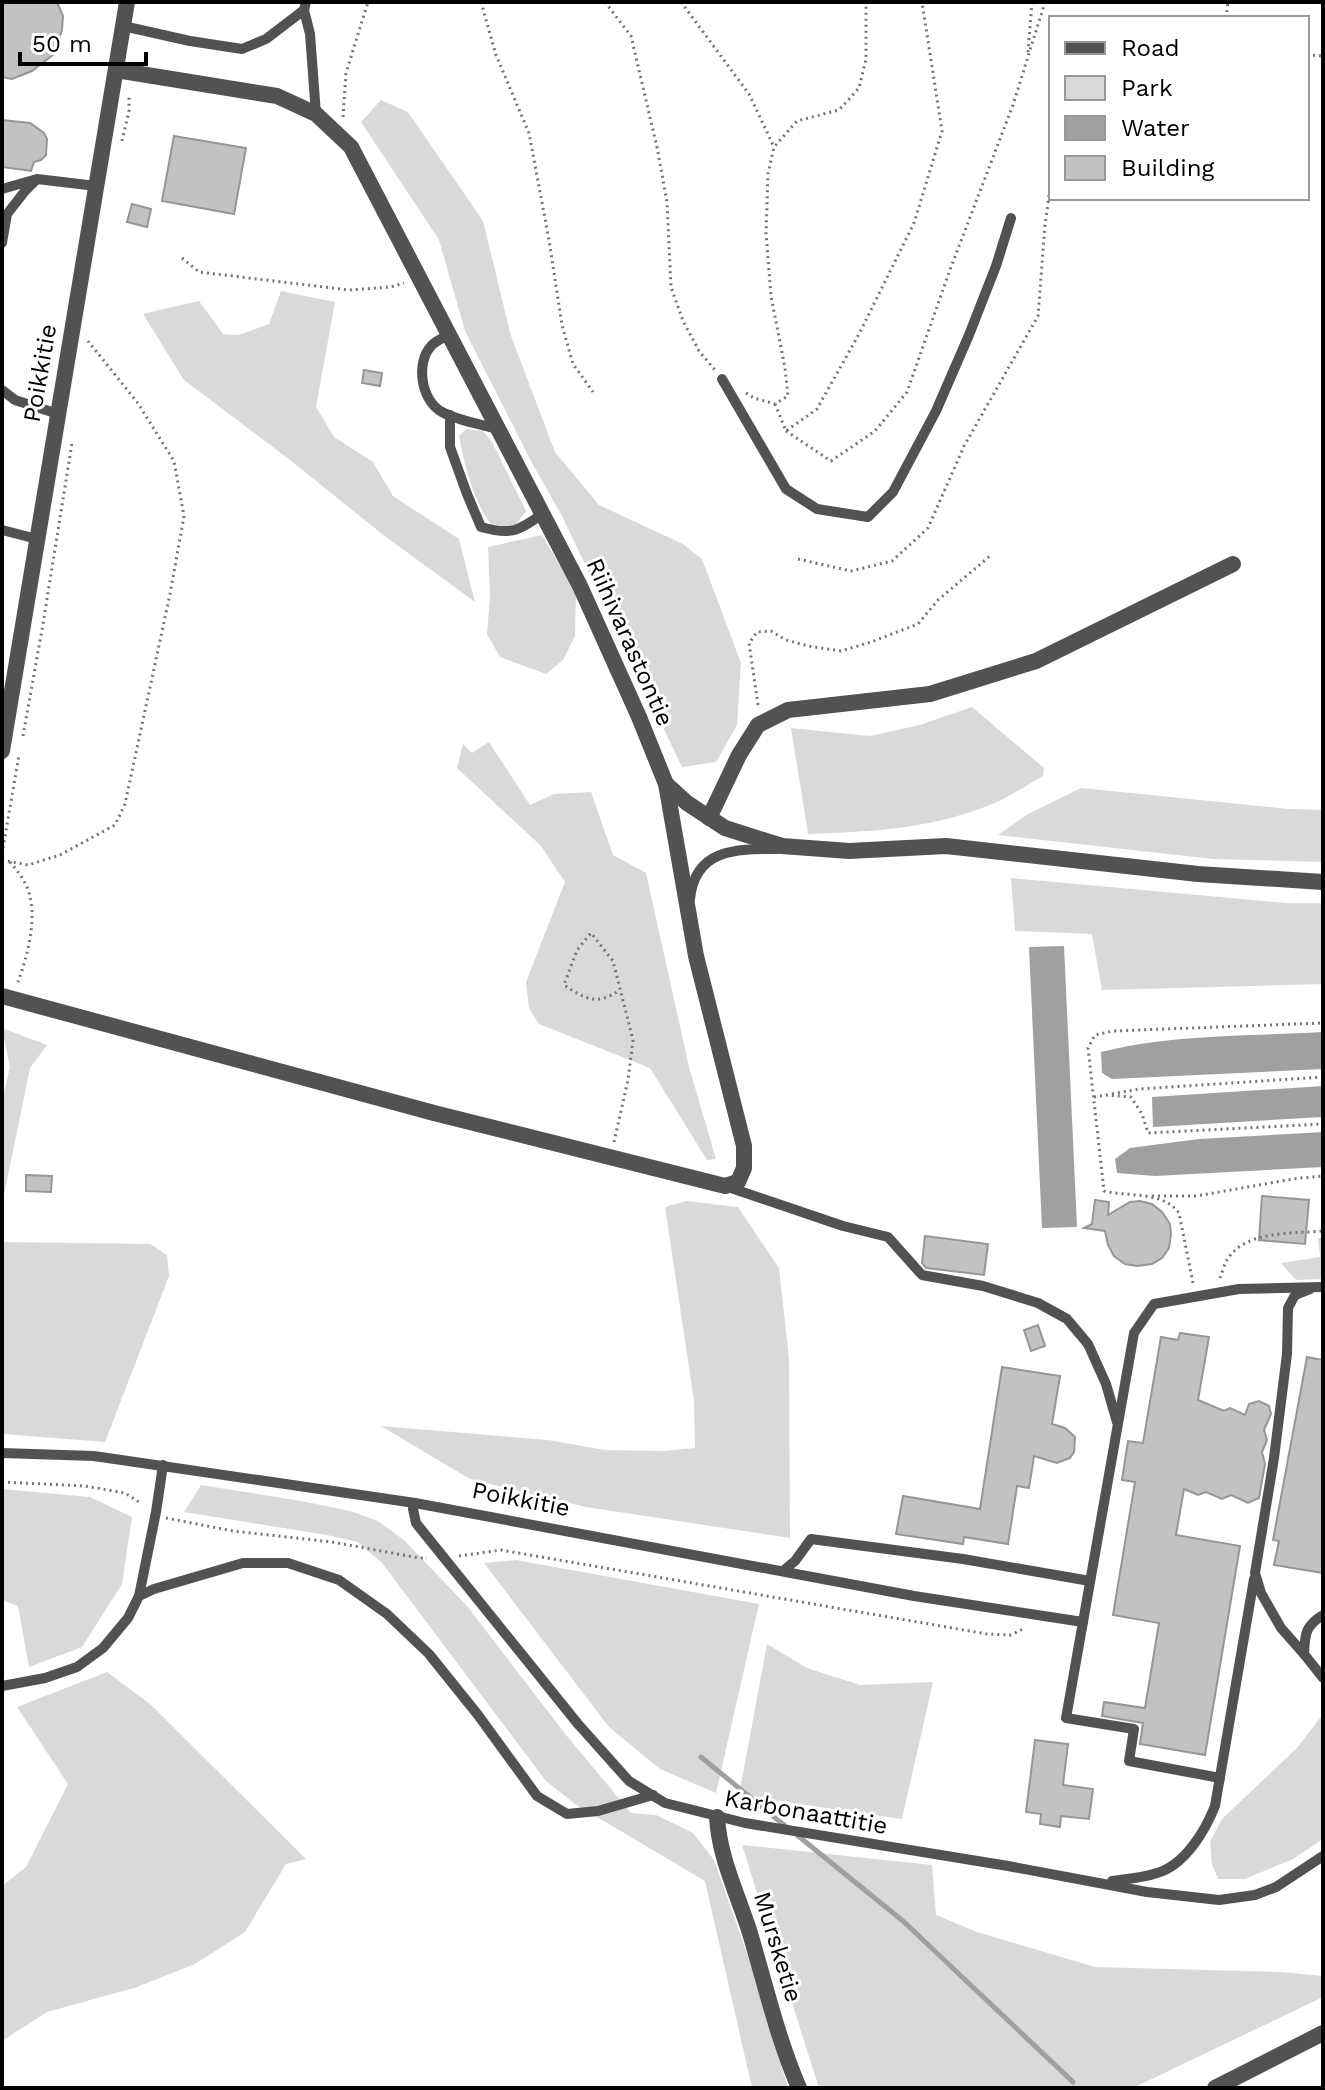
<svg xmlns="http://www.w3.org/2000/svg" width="1325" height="2090" font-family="'Work Sans',sans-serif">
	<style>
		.green { fill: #d9d9d9 }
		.water { fill: #a0a0a0 }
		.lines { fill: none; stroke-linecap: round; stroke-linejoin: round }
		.stream { stroke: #a0a0a0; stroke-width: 5 }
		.building { fill: #c2c2c2; stroke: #969696; stroke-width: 2 }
		.path { stroke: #747474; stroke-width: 3; stroke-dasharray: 2 4; stroke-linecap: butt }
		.lane { stroke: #525252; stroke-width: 10 }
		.street { stroke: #525252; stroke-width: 16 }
		.labels { text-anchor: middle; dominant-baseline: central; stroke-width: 6; stroke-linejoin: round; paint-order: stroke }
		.street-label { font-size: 24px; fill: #000; stroke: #fff }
	</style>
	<rect width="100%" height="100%" fill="#fff"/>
	<g class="green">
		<path d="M381 100 408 112 483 221 511 336 555 452 599 505 683 544 702 559 741 663 737 725 716 762 682 767 562 516 532 463 465 331 439 240 361 122Z"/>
		<path d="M281 291 335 302 316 407 334 437 373 462 393 496 459 539 475 602 382 534 290 460 184 380 143 314 199 301 223 334 239 335 269 324Z"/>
		<path d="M466 429 483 431 492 442 526 511 516 525 508 527 491 524C472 499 465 466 459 436Z"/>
		<path d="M542 535 576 592 575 636 563 660 546 674 500 657 487 634 490 596 488 547Z"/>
		<path d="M972 707 1044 768 1043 776C1024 787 1003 801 982 808 926 829 867 832 808 834L791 728 870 736 920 725Z"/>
		<path d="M489 742 530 805 554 794 591 792 613 855 646 873 689 1067 716 1159 707 1160 650 1068 539 1024 529 1008 526 982 565 882 541 846 457 768 463 744 472 753Z"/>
		<path d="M1081 788 1289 809 1323 810V862L1213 859 998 835 1028 814Z"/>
		<path d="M1011 878 1287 903H1323V984L1102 990 1092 934 1015 931Z"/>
		<path d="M2 1028 47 1045 30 1068 2 1205V1101L10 1067Z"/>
		<path d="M686 1201 738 1207 779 1268 789 1358 790 1538 586 1507 470 1479 381 1426 548 1440 605 1450 663 1451 695 1448 694 1401 665 1207Z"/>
		<path d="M1318 1238H1323V1279L1296 1280 1281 1263 1320 1257Z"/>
		<path d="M2 1242 150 1244 167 1255 169 1276 105 1442 2 1434Z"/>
		<path d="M201 1485 301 1501 350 1511 378 1521 405 1541 467 1606 566 1735 631 1813 656 1815 693 1833 714 1860 751 1965 788 2088H752L705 1881 575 1804 546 1781 382 1563 358 1542 327 1535 184 1512Z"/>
		<path d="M2 1489 90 1497 132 1517 122 1584 82 1647 29 1667 18 1606 2 1600Z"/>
		<path d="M516 1560 759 1604 716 1793 660 1769 609 1727 484 1563Z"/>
		<path d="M767 1644 807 1668 860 1685 933 1682 902 1819 739 1795Z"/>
		<path d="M107 1672 150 1704 306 1859 286 1864 245 1932 195 1964 134 1988 47 2012 2 2041V1886L26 1867 68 1784 17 1707Z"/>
		<path d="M1320 1718 1323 1720V1839L1293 1859 1245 1879H1218L1212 1864 1210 1842 1222 1819 1297 1748Z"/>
		<path d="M742 1845 932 1865 936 1915 977 1932 1095 1967 1280 1972 1323 1976V1997L1133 2088H819Z"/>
	</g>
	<g class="water">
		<path d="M1064 946 1077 1227 1042 1228 1029 947Z"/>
		<path d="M1323 1032V1069L1112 1079 1102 1073 1101 1052C1170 1034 1251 1036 1323 1032Z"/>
		<path d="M1323 1086V1117L1153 1127 1152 1097Z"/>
		<path d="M1323 1132V1167L1155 1176 1117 1173 1115 1159 1130 1148 1199 1139Z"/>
	</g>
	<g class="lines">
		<g class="stream">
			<path d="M701 1757 789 1829"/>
			<path d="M797 1835 903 1921 1073 2082"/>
		</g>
	</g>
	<g class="building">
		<path d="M2 2H57L63 16 62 30 53 55 32 71 12 79 2 77Z"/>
		<path d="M2 120 30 123 44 133 47 139 46 155 41 160 34 162 31 171 2 167Z"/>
		<path d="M174 136 246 148 234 214 162 201Z"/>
		<path d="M132 204 151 209 147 227 127 222Z"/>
		<path d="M364 370 382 373 380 386 362 383Z"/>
		<path d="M26 1175 52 1176 51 1192 26 1191Z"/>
		<path d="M1262 1196 1309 1200 1305 1244 1259 1240Z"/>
		<path d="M1095 1200 1109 1202 1108 1215 1130 1202 1140 1201 1152 1204 1162 1212 1170 1224 1171 1235 1169 1248 1162 1258 1152 1264 1137 1266 1125 1264 1114 1256 1108 1245 1105 1231 1084 1228 1092 1224Z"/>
		<path d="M925 1236 988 1244 984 1275 926 1268 922 1263Z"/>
		<path d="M1038 1325 1045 1346 1031 1351 1024 1330Z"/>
		<path d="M1180 1333 1209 1337 1198 1400 1224 1411 1230 1408 1245 1415 1249 1404 1259 1401 1269 1406 1271 1414 1264 1430 1267 1440 1262 1452 1265 1464 1259 1498 1248 1503 1231 1495 1222 1499 1206 1492 1198 1495 1184 1489 1176 1535 1240 1546 1205 1755 1140 1744 1143 1723 1102 1716 1104 1702 1145 1708 1159 1623 1113 1615 1135 1482 1122 1480 1128 1441 1143 1443 1161 1337 1178 1340Z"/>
		<path d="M1307 1357 1323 1360V1573L1274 1565 1279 1541 1273 1540Z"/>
		<path d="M1002 1367 1060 1376 1052 1424 1065 1428 1075 1437 1074 1452 1070 1458 1057 1463 1034 1456 1029 1488 1017 1486 1008 1544 964 1537 963 1544 896 1534 903 1496 980 1509Z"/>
		<path d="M1035 1740 1068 1744 1063 1785 1093 1789 1089 1819 1061 1816 1060 1827 1040 1824 1041 1814 1026 1812Z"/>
	</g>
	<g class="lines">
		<g class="path">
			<path d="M481 2 496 55 529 133 549 240 562 325 573 364 593 392"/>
			<path d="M605 2 631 36 657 147 667 202 671 287 683 321 699 351 715 370"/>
			<path d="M681 2 749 94 774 147"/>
			<path d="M1226 18 1228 2"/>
			<path d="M1028 52 1032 2"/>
			<path d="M1307 55 1323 56"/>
			<path d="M343 117 346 73 368 2"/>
			<path d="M122 141 129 111V97"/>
			<path d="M182 258 199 272 349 290 391 287 404 283"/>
			<path d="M746 393 754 398 775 404 788 396 785 368 771 296 766 233 768 174 774 147 797 121 839 110 859 88 866 59V2"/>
			<path d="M775 404 786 431 817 409 859 334 914 223 942 131 922 2"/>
			<path d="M786 431 831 461 875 431 907 392 951 267 1013 105 1045 2"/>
			<path d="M798 559 851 571 892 561 928 528 964 446 1038 316 1045 225 1051 181"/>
			<path d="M758 705 749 643 757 632 771 631 786 640 808 646 841 651 871 642 918 624 938 600 990 556"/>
			<path d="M23 736 43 624 72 443"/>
			<path d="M2 854 19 755"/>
			<path d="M2 860 28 865 60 855 115 825 125 804 170 594 184 516 174 461 137 402 88 341"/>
			<path d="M10 862C15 868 21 875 25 883 40 911 28 954 18 982"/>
			<path d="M1112 1094 1139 1089 1323 1077"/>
			<path d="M1094 1097 1106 1095 1131 1097 1142 1114 1148 1133 1323 1124"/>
			<path d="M614 1142 628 1080 633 1040 613 961 591 933 577 950 564 985C585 999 597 1006 620 990"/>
			<path d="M1152 1196H1196L1299 1178 1323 1176"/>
			<path d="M1220 1278C1222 1273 1224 1265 1227 1260 1245 1230 1292 1234 1323 1231"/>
			<path d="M1193 1283 1179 1213C1163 1191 1129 1197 1104 1191L1088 1048 1095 1035 1113 1031 1323 1023"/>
			<path d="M2 1482 85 1486 125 1493 142 1504"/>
			<path d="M166 1518 233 1531 332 1542 419 1558H427"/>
			<path d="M459 1556 501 1550 987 1634 1011 1635 1025 1628"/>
		</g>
		<g class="lane">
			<path d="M304 10 310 34 316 114"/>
			<path d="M123 26 190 41 242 49 266 39 304 10 306 2"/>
			<path d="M2 189 37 179 96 186"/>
			<path d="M2 243 7 214 25 191 36 180"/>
			<path d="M448 335C443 338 436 341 432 345 415 362 421 401 442 412 459 421 480 424 498 429"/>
			<path d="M722 379 786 489 817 509 868 517 893 492 936 411 969 335 996 266 1011 218"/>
			<path d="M2 390 15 400 58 414"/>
			<path d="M450 415V447L467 494 481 527C510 535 518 532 542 514"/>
			<path d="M2 530 37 539"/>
			<path d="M690 899C695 848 737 849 778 849"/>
			<path d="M725 1186 843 1226 888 1237 922 1275 983 1286 1038 1303 1067 1319 1088 1344 1106 1384 1117 1422"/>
			<path d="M2 1453 94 1456 415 1503 914 1596 1083 1622 1066 1718 1134 1729 1129 1761 1220 1778"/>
			<path d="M415 1503 413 1509 416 1523 578 1724 629 1781 665 1803 745 1823 1008 1866 1147 1892 1219 1900 1255 1895 1276 1887 1323 1856"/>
			<path d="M784 1570 795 1561 811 1539 963 1559 1090 1581"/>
			<path d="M139 1596 154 1589 243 1563H288L339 1580 387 1614 429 1654 478 1715 537 1796 567 1814 598 1811 653 1795"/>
			<path d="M1323 1615C1305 1626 1305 1634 1304 1654L1323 1678"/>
			<path d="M1083 1622 1134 1333 1154 1304 1239 1289 1323 1287"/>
			<path d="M1304 1654 1281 1628 1261 1593 1255 1573 1274 1458 1287 1354 1288 1308 1295 1295 1310 1289"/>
			<path d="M2 1686 45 1678 77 1667 103 1648 128 1618 139 1596 156 1512 163 1465"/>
			<path d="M1112 1881C1127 1879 1143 1878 1157 1873 1185 1865 1205 1831 1215 1806L1254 1579"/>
		</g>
		<g class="street">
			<path d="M116 70 277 96 316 114 351 147 580 586 639 717 666 784 687 803 725 828 782 846 849 851 946 846 1198 874 1323 882"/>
			<path d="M2 751 127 2"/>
			<path d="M709 818 739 755 758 725 788 710 930 694 1036 661 1233 564"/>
			<path d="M2 996 434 1113 725 1186 738 1182 744 1168V1146L696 956 666 784"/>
			<path d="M717 1817C719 1856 737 1893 749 1930 765 1983 777 2037 799 2088"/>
			<path d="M1215 2088 1323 2033"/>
		</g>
	</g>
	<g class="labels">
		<g class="street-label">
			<text transform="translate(40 373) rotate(-80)">Poikkitie</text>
			<text transform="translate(630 642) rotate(66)">Riihivarastontie</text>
			<text transform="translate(521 1499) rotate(11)">Poikkitie</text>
			<text transform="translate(806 1812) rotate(10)">Karbonaattitie</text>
			<text transform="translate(778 1947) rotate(73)">Mursketie</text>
		</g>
	</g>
	<rect width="1325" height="2090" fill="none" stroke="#000000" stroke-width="8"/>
	<rect x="1049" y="16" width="260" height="184" fill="#ffffff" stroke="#999999" stroke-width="2"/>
	<rect x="1065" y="42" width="40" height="12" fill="#525252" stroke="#999999" stroke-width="2"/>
	<text x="1121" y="56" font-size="24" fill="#000000">Road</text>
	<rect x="1065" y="76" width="40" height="24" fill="#d9d9d9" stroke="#999999" stroke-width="2"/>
	<text x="1121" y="96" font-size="24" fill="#000000">Park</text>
	<rect x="1065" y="116" width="40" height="24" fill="#a0a0a0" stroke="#999999" stroke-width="2"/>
	<text x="1121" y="136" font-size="24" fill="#000000">Water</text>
	<rect x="1065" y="156" width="40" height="24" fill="#c2c2c2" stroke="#999999" stroke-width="2"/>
	<text x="1121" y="176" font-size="24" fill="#000000">Building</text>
	<path d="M20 52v12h126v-12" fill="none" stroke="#000000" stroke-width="4"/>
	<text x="32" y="52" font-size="24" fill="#000000" stroke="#ffffff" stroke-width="6" paint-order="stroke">50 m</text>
</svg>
